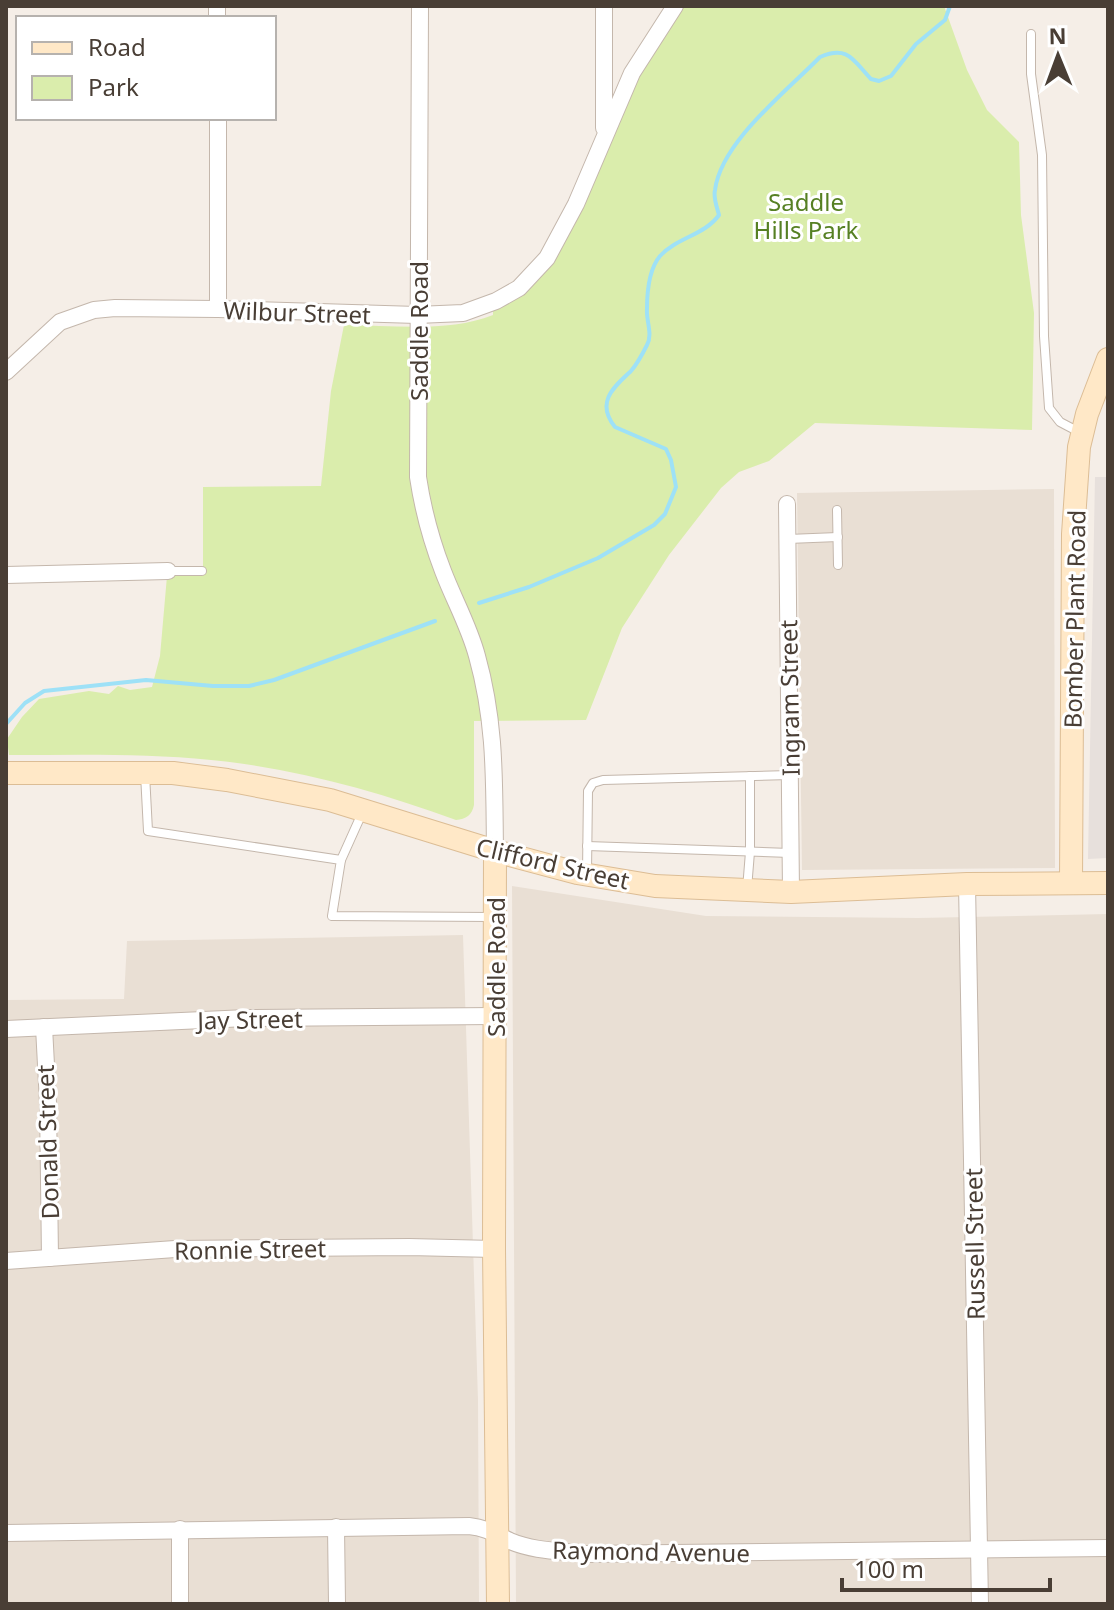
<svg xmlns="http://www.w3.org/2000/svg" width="1114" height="1610" font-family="'Noto Sans',sans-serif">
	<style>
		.residential { fill: #e9dfd4 }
		.industrial { fill: #e7e0dc }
		.green { fill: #daedac }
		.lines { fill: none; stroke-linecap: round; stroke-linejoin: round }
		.stream { stroke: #9ee1f7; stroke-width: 4 }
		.lane-casing { stroke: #c4b7ac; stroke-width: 10 }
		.street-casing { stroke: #c4b7ac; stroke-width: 18 }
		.secondary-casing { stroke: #dcbd95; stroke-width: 24 }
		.lane { stroke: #fff; stroke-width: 8 }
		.street { stroke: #fff; stroke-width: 16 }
		.secondary { stroke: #ffe8c7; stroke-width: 22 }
		.labels { text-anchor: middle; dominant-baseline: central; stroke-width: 6; stroke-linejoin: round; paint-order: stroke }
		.park-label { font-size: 24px; fill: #568023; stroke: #fff }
		.street-label { font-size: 24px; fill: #493e35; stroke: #fff }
	</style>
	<rect width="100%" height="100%" fill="#f5eee7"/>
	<g class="residential">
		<path d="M1054 489 1055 868 802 870 797 493Z"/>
		<path d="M512 886 706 916 918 918 1108 914V1604H516Z"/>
		<path d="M463 935 478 1400 479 1604H6V1000L124 999 127 941Z"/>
	</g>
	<path class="industrial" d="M1095 477H1108V858L1088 859Z"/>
	<path class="green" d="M682 6H944L967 70 987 110 1019 142 1021 215 1034 313 1032 430 815 423 769 461 739 472 721 488 669 555 622 628 586 720 474 721V805C472 815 466 819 456 820 377 791 295 768 211 760 144 753 76 755 9 755L7 739 22 717 39 699 89 691 109 694 118 686 130 690 152 687 160 656 167 576H203V487L321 486 331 391 344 325C392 325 448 333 493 315V310L541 274 629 93Z"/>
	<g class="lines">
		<g class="stream">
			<path d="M479 603 529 587 598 558 654 525 665 514 676 487 671 460 666 449 615 427C595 402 614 387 631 371 637 364 643 353 647 345 653 334 646 321 647 309 647 292 649 269 660 256 676 238 705 235 719 215 717 207 713 198 715 190 721 142 787 91 820 57 848 45 853 60 871 79L879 81 891 76 916 44 945 20 950 6"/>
			<path d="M6 724 25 703 44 691 146 680 213 686H249L274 680 435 621"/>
		</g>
		<defs>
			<g id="lane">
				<path d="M1031 34V74L1042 155 1044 336 1049 408 1060 422 1081 433"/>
				<path d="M837 510 838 565"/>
				<path d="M788 539 838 537"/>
				<path d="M168 571H202"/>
				<path d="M145 774 148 831 341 860 332 916 493 917"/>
				<path d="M587 846 790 853"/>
				<path d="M341 860 363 811"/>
				<path d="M587 872 588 791 593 783 603 780 790 775"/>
				<path d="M747 889 750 852V776"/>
			</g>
			<g id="street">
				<path d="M217 6V18"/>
				<path d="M420 6 418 477C423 510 431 540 443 571 454 600 469 626 477 656 496 724 494 782 495 851"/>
				<path d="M218 118V309"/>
				<path d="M604 128V6"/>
				<path d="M6 372 60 322 94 310 115 308 218 309 417 315 463 313 496 301 519 288 547 258 576 204 632 73 675 6"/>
				<path d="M787 504 791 892"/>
				<path d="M6 575 168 571"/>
				<path d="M967 884 980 1604"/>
				<path d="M44 1027 48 1103 50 1258"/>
				<path d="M6 1029 247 1018 495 1016"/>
				<path d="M6 1261 175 1249 409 1247 494 1249"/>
				<path d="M336 1527 337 1604"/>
				<path d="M180 1529V1604"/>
				<path d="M6 1533 469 1526C487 1528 495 1534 510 1541 533 1551 561 1551 585 1554L1108 1548"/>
			</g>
			<g id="secondary">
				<path d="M6 773H173L227 780 330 800 495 851 577 873 655 886 791 892 967 884 1108 883"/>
				<path d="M495 851 494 1249 498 1604"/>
				<path d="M1071 883 1073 534 1079 447 1087 414 1108 359"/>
			</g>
		</defs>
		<use href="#lane" class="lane-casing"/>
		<use href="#street" class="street-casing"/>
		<use href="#secondary" class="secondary-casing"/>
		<use href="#lane" class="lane"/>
		<use href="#street" class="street"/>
		<use href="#secondary" class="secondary"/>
	</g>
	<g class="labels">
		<g class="park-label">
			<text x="806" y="201">Saddle<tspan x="806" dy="28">Hills Park</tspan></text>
		</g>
		<g class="street-label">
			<text transform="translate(297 312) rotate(2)">Wilbur Street</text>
			<text transform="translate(418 331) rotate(-90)">Saddle Road</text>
			<text transform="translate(1074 619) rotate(-89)">Bomber Plant Road</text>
			<text transform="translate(789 698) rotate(-91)">Ingram Street</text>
			<text transform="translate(553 863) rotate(13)">Clifford Street</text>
			<text transform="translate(495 967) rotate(-90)">Saddle Road</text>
			<text transform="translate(250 1019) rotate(-1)">Jay Street</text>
			<text transform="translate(47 1142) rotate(-92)">Donald Street</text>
			<text transform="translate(974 1244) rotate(-91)">Russell Street</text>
			<text transform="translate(250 1249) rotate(-1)">Ronnie Street</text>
			<text transform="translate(651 1551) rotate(1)">Raymond Avenue</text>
		</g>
	</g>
	<rect width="1114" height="1610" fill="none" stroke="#493e35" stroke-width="16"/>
	<rect x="16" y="16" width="260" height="104" fill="#ffffff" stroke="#b6b2ae" stroke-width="2"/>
	<rect x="32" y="42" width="40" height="12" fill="#ffe8c7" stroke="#b6b2ae" stroke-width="2"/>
	<text x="88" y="56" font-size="24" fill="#493e35">Road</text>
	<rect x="32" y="76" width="40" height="24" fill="#daedac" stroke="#b6b2ae" stroke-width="2"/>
	<text x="88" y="96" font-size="24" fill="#493e35">Park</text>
	<g transform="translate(1058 56) rotate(359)" stroke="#ffffff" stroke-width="6" paint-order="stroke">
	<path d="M0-6L14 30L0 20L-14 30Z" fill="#493e35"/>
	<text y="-12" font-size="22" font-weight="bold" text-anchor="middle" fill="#493e35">N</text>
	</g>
	<path d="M842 1578v12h208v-12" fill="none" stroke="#493e35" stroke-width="4"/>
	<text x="854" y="1578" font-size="24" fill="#493e35" stroke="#ffffff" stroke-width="6" paint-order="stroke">100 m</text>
</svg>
